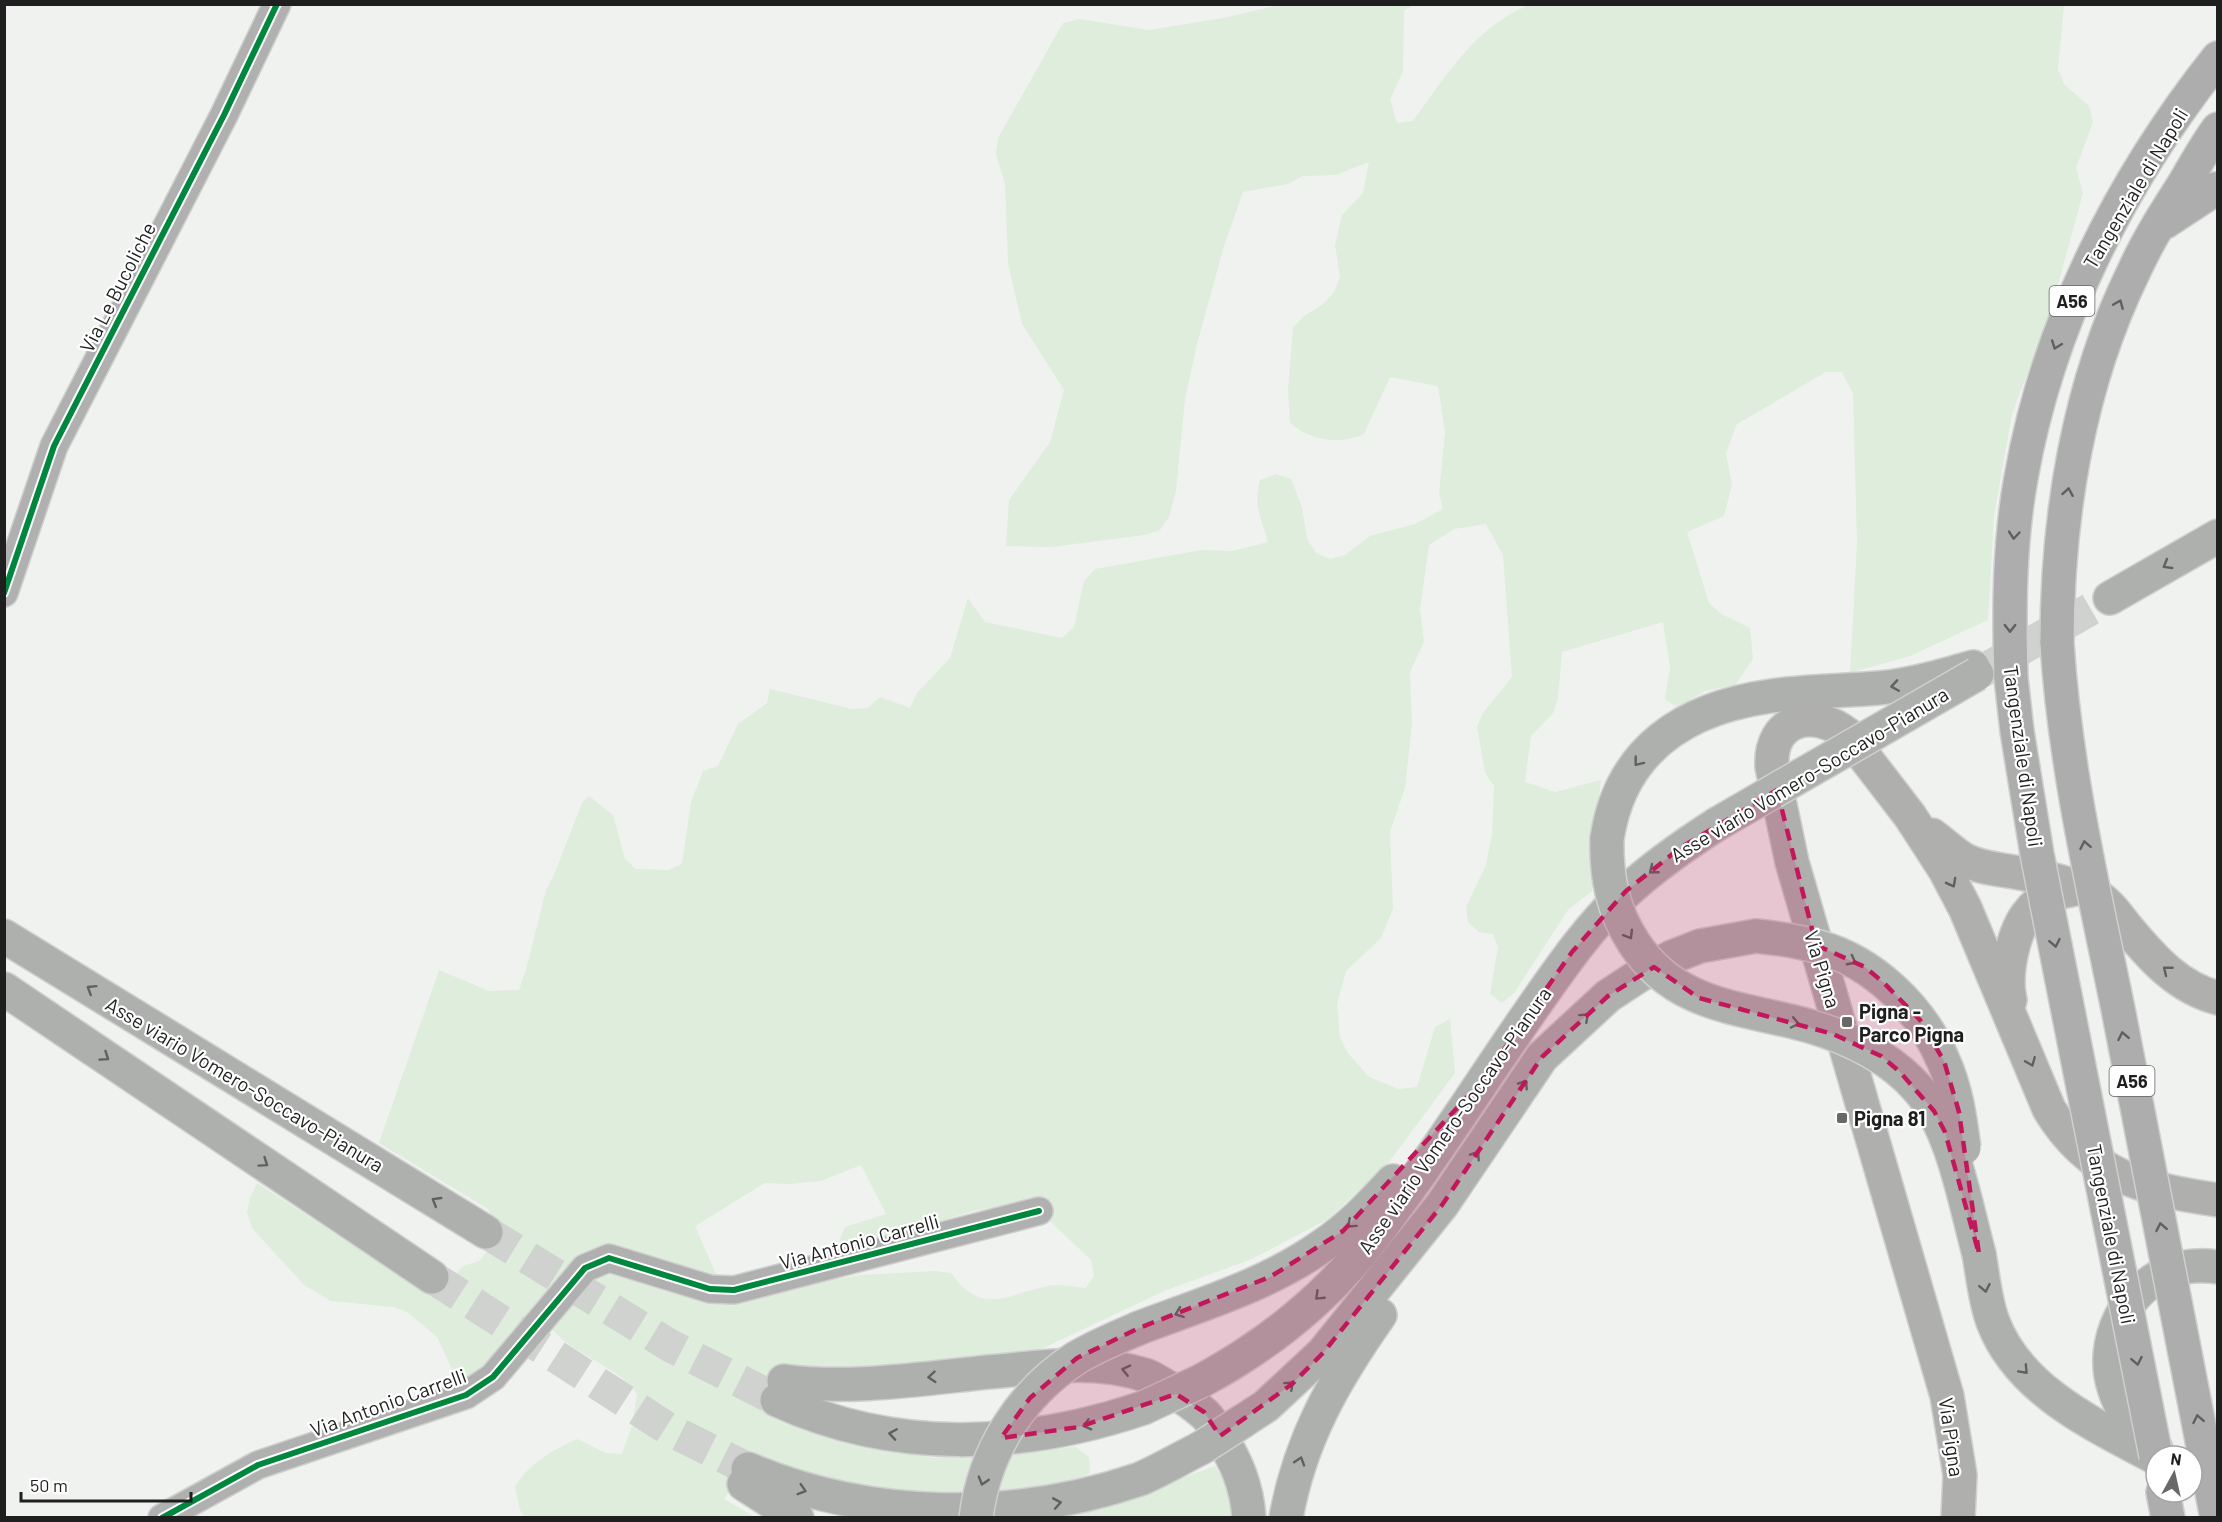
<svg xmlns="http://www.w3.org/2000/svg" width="2222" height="1522" font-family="Barlow,sans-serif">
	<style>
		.green { fill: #deeddc }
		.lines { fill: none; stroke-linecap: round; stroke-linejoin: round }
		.trunk-tunnel { stroke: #d0d2d0; stroke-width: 33; stroke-dasharray: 33 16; stroke-linecap: butt }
		.minor-casing { stroke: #cecfce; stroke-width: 30 }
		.secondary-casing { stroke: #cecfce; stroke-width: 36 }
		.trunk-casing { stroke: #cecfce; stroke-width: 36 }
		.motorway-casing { stroke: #cecfce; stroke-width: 36 }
		.minor { stroke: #afb0af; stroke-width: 27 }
		.secondary { stroke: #afafae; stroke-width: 33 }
		.trunk { stroke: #aeb0ae; stroke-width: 33 }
		.motorway { stroke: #acadac; stroke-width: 33 }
		.trunk-bridge-casing { stroke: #cecfce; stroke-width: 36; stroke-linecap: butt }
		.motorway-bridge-casing { stroke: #cecfce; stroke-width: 36; stroke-linecap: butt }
		.trunk-bridge { stroke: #aeb0ae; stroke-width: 33 }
		.motorway-bridge { stroke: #acadac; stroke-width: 33 }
		.cycleway-casing { stroke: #fff; stroke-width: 10 }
		.cycleway { stroke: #00873e; stroke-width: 6 }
		.oneway { stroke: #5e5f5e }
		.oneway2 { stroke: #5f605f }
		.marked { fill: #c2185b; fill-opacity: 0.2; stroke: #c2185b; stroke-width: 4.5; stroke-dasharray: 12 8; stroke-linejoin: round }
		.poi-dot { fill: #686967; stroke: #fff; stroke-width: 2 }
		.labels { text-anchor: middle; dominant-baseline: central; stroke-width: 4.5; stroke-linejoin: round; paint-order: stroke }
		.shield { fill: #fff; stroke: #626262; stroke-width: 1.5 }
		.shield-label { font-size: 18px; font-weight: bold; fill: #1e1f1e }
		.street-label { font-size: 20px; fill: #1e1f1e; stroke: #fff }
		.poi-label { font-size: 20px; font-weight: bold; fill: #1e1f1e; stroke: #fff; text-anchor: start }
	</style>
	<rect width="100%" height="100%" fill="#f0f2ef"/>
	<g class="green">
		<path d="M1280 5H1415L1404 10 1403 71 1390 100 1397 123 1413 121C1446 76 1475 27 1529 5H2064L2058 69 2064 84 2089 106 2093 122 2076 168 2083 193 2050 314 2012 414 1994 516 1988 620 1910 656 1850 673 1857 542 1853 394 1842 372H1826L1737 424 1726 453 1732 485 1724 516 1687 532 1709 603 1721 614 1750 628 1753 659 1735 685 1705 691 1678 708 1665 699 1670 667 1663 622 1562 652 1558 697 1553 713 1531 736 1525 782 1555 792 1601 780 1594 838 1592 891 1568 910 1514 993 1502 1003 1490 994 1498 947 1493 934 1479 932 1468 922 1466 907 1486 865 1492 834 1494 786 1485 773 1477 727 1483 713 1512 677 1503 555 1486 524 1454 529 1429 545 1420 609 1424 642 1410 672 1412 724 1405 788 1390 832 1393 909 1381 938 1346 971 1337 1004 1340 1037 1347 1052 1369 1077 1399 1089 1417 1087 1435 1027 1450 1019 1455 1073 1389 1162 1328 1219 1252 1259 1164 1291 1035 1352 784 1375 769 1415 856 1444 933 1458 1076 1447 1089 1457 1090 1473 1070 1483 957 1497 909 1496 805 1477 753 1454 724 1499 755 1517 525 1518 520 1510 515 1487C528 1464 553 1450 577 1439L606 1453 622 1454 632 1426 637 1394C615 1364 574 1356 550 1327L582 1285 609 1268 743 1296 860 1275 935 1271 951 1273C982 1317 1008 1294 1048 1286 1060 1284 1074 1287 1086 1288L1094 1276 1091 1260 1051 1222 1021 1203 973 1211 851 1249 839 1241 845 1227 886 1214 861 1165 821 1181 789 1184 765 1183 695 1226 719 1281 601 1249 571 1262 494 1364 460 1386 437 1337 407 1312 393 1307 331 1301 304 1285 252 1228 247 1212 250 1198 257 1183 404 1279 436 1284 452 1278 463 1266 479 1261 490 1248 495 1222 488 1209 379 1143 439 970 489 991 519 990 527 966 546 890 554 875 582 803 589 796 613 815 625 859 636 869 668 870 682 864 691 802 703 771 718 766 738 724 767 703 770 689 852 709 868 708 880 697 910 708 917 693 950 658 968 598 985 622 1062 638 1074 627 1084 581 1095 569 1202 550 1233 551 1268 542C1261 517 1253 506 1260 480L1276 474 1291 479 1302 507 1307 539 1316 553 1330 559 1345 555 1370 536 1415 524 1443 509 1439 494 1445 433 1438 386 1390 377 1364 434C1338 445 1312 441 1290 423L1288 390 1293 328 1304 316 1322 305 1334 292 1340 277 1335 245 1342 215 1363 193 1369 162 1336 175 1303 176 1288 184 1243 192 1224 246 1197 344 1185 399 1176 491 1169 517 1160 530 1144 535 1051 547 1006 546 1009 500 1050 442 1064 390 1022 324 1008 263 1005 184 996 154 998 138 1063 23 1079 19 1149 30 1223 18Z"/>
		<path d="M1215 1466C1225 1481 1233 1499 1232 1517L1072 1518Z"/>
	</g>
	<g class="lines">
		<g class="trunk-tunnel">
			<path d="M1977 674 2110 598"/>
			<path d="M486 1232 669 1345 777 1400"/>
			<path d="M432 1277 670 1430 748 1469"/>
		</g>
		<defs>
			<g id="minor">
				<path d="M4 593 54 446 224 115 277 4"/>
				<path d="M162 1518 258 1465 466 1395 493 1377 585 1268 609 1258 710 1289 734 1290 1039 1211"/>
			</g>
			<g id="secondary">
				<path d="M1932 835C1943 843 1953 853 1965 860 1980 868 1997 869 2014 872 2042 877 2072 882 2097 896 2110 904 2119 918 2128 929 2153 959 2179 988 2218 998"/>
				<path d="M2010 1000C2004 975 2013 930 2030 911 2039 899 2056 892 2071 890"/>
				<path d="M1958 1518 1960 1475 1947 1396 1792 862 1772 767C1769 719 1813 707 1847 734L1910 816 1945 870 1965 908 2049 1109C2090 1177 2144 1189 2218 1200"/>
			</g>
			<g id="trunk">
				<path d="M2110 598 2218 536"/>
				<path d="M1607 839C1620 749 1685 708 1771 696 1806 691 1843 691 1879 688 1911 685 1942 676 1973 667"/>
				<path d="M4 936 486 1232"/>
				<path d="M4 989 432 1277"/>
				<path d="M1979 1254C1983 1276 1985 1301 1993 1322 2019 1391 2095 1425 2156 1458"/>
				<path d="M1139 1328C1202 1304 1267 1285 1322 1246 1349 1228 1371 1205 1393 1181"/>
				<path d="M784 1381C855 1391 939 1376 1010 1370 1055 1365 1102 1361 1145 1375 1157 1379 1192 1403 1202 1412 1209 1417 1214 1426 1218 1433 1236 1460 1247 1486 1249 1518"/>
				<path d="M1201 1381C1259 1350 1310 1311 1354 1261 1373 1240 1389 1216 1406 1193 1448 1135 1486 1075 1527 1016 1557 973 1587 928 1626 892 1654 866 1686 844 1717 824"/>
				<path d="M777 1400C895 1454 1022 1449 1143 1408"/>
				<path d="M1243 1421 1266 1406 1323 1353 1442 1205 1542 1057 1608 996 1640 975 1672 957 1700 946 1756 936"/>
				<path d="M2156 1449C2137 1432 2121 1412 2114 1388 2099 1342 2126 1287 2172 1271 2186 1265 2202 1265 2218 1267"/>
				<path d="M748 1469C870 1521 1015 1522 1140 1479 1161 1470 1181 1458 1201 1448"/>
				<path d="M744 1484 797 1518"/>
				<path d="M1286 1518C1300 1439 1335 1379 1380 1315"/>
			</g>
			<g id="motorway">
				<path d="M2165 222 2215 189"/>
				<path d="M2057 643C2057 517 2078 385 2134 271 2148 240 2166 212 2184 184 2195 165 2205 147 2218 129"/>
				<path d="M2011 678C2009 611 2009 544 2021 478 2048 324 2121 180 2218 58"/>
				<path d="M2163 1492 2168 1518"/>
			</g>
		</defs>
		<use href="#minor" class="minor-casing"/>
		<use href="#secondary" class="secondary-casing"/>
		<use href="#trunk" class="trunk-casing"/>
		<use href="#motorway" class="motorway-casing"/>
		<use href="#minor" class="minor"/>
		<use href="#secondary" class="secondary"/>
		<use href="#trunk" class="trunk"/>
		<use href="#motorway" class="motorway"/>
		<defs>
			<g id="trunk-bridge">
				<path d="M1717 824 1977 674"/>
				<path d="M1607 839C1606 878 1613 911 1634 943 1676 1008 1742 1007 1809 1026 1850 1038 1889 1056 1918 1089 1953 1129 1965 1203 1979 1254"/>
				<path d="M1756 936C1777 938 1798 941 1819 947 1873 962 1921 1008 1943 1060 1956 1088 1960 1118 1964 1148"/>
				<path d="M1143 1408 1201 1381"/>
				<path d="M1201 1448 1243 1421"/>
				<path d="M976 1518C984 1452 1020 1394 1076 1358 1096 1346 1118 1337 1139 1328"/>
			</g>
			<g id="motorway-bridge">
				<path d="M2057 643C2065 769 2094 891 2119 1014 2152 1182 2185 1350 2217 1518"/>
				<path d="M2011 678 2017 731 2037 854 2156 1456"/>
			</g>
		</defs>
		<use href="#trunk-bridge" class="trunk-bridge-casing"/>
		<use href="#motorway-bridge" class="motorway-bridge-casing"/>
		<use href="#trunk-bridge" class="trunk-bridge"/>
		<use href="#motorway-bridge" class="motorway-bridge"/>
		<defs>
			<g id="cycleway">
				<path d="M4 593 54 446 224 115 277 4"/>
				<path d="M162 1518 258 1465 466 1395 493 1377 585 1268 609 1258 710 1289 734 1290 1039 1211"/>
			</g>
		</defs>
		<use href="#cycleway" class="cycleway-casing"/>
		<use href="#cycleway" class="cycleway"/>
	</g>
	<defs><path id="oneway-chevron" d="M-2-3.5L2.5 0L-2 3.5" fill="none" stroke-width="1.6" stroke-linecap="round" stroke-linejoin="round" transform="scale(1.5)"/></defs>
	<g class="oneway">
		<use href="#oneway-chevron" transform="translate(2119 304) rotate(-67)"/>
		<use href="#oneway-chevron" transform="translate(2056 345) rotate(110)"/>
		<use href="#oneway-chevron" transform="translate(2068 492) rotate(-80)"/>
		<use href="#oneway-chevron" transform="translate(2014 535) rotate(95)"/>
		<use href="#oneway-chevron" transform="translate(2010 628) rotate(90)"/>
		<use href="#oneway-chevron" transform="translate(2085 845) rotate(-101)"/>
		<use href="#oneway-chevron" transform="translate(2055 943) rotate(79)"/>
		<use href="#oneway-chevron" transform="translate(2123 1036) rotate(-101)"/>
		<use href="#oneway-chevron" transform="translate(2161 1227) rotate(-101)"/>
		<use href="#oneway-chevron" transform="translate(2137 1361) rotate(79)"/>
		<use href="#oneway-chevron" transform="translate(2198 1419) rotate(-101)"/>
	</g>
	<g class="oneway2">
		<use href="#oneway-chevron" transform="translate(2167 565) rotate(150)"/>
		<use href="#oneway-chevron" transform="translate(1895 686) rotate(171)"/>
		<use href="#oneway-chevron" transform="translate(1638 762) rotate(128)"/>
		<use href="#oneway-chevron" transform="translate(1653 870) rotate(141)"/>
		<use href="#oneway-chevron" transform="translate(1952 883) rotate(62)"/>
		<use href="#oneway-chevron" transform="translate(1629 935) rotate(59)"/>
		<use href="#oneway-chevron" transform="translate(1852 961) rotate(28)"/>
		<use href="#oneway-chevron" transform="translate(2167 970) rotate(-141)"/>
		<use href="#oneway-chevron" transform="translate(91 989) rotate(-148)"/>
		<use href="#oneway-chevron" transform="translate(1585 1017) rotate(-42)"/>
		<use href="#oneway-chevron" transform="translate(1795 1023) rotate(12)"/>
		<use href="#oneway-chevron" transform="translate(105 1057) rotate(34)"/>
		<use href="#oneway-chevron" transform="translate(2031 1062) rotate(68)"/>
		<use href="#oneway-chevron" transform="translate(1524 1084) rotate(-56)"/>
		<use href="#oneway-chevron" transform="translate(1476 1155) rotate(-56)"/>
		<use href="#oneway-chevron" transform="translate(264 1163) rotate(34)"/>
		<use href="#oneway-chevron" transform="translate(436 1201) rotate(-149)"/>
		<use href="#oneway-chevron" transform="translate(1351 1224) rotate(138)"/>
		<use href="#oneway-chevron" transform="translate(1985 1288) rotate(79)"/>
		<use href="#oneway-chevron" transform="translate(1319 1296) rotate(136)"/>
		<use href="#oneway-chevron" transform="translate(1179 1313) rotate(160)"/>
		<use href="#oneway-chevron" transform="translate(1126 1370) rotate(-167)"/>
		<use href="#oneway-chevron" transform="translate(2024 1370) rotate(47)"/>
		<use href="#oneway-chevron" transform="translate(932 1377) rotate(175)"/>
		<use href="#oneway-chevron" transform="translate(1290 1385) rotate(-42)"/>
		<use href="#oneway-chevron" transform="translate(1087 1425) rotate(165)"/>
		<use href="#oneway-chevron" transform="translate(893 1434) rotate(-171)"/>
		<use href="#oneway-chevron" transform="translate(1300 1461) rotate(-72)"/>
		<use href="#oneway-chevron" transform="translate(983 1481) rotate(107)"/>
		<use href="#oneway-chevron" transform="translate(802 1490) rotate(17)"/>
		<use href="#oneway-chevron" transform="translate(1057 1503) rotate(-10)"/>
	</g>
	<path class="marked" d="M1777 790 1816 945 1865 967 1884 983 1920 1020 1944 1061 1959 1112 1979 1254 1945 1132 1934 1111 1900 1072 1881 1056 1833 1034 1699 998 1654 967 1608 996 1542 1057 1442 1205 1323 1353 1292 1384 1220 1436 1204 1412 1176 1394 1079 1427 1001 1438 1030 1398 1077 1358 1139 1328 1270 1277 1343 1231 1482 1081 1572 952 1626 891 1680 848Z"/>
	<g class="poi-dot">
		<rect x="1841" y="1016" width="12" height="12" rx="3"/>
		<rect x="1836" y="1112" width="12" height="12" rx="3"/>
	</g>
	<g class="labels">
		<g class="shield">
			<rect x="2049.5" y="286" width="45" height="30" rx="4.5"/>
			<rect x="2109.5" y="1066" width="45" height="30" rx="4.5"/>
		</g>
		<g class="shield-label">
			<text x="2072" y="301">A56</text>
			<text x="2132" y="1081">A56</text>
		</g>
		<g class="street-label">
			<text transform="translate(2135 188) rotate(-59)">Tangenziale di Napoli</text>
			<text transform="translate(117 287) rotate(-63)">Via Le Bucoliche</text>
			<text transform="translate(2024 756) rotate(82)">Tangenziale di Napoli</text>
			<text transform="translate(1809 774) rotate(-31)">Asse viario Vomero-Soccavo-Pianura</text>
			<text transform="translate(1823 969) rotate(73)">Via Pigna</text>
			<text transform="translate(245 1084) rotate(31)">Asse viario Vomero-Soccavo-Pianura</text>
			<text transform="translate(1454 1120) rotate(-55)">Asse viario Vomero-Soccavo-Pianura</text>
			<text transform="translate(2112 1234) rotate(79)">Tangenziale di Napoli</text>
			<text transform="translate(859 1241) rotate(-15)">Via Antonio Carrelli</text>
			<text transform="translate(388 1402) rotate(-20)">Via Antonio Carrelli</text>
			<text transform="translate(1952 1437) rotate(82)">Via Pigna</text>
		</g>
		<g class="poi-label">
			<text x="1859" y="1011">Pigna -<tspan x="1859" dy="23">Parco Pigna</tspan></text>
			<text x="1854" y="1118">Pigna 81</text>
		</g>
	</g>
	<rect width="2222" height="1522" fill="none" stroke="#1e1f1e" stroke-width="12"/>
	<g transform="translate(2174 1474) rotate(8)"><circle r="28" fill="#ffffff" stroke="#a5a5a5" stroke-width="1.5"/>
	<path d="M0-4.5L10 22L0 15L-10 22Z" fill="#686967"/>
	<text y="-9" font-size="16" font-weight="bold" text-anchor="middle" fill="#1e1f1e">N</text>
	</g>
	<path d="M21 1492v9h170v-9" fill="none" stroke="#1e1f1e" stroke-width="3"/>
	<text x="30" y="1492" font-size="18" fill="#1e1f1e" stroke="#ffffff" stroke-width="4.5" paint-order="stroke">50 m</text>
</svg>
